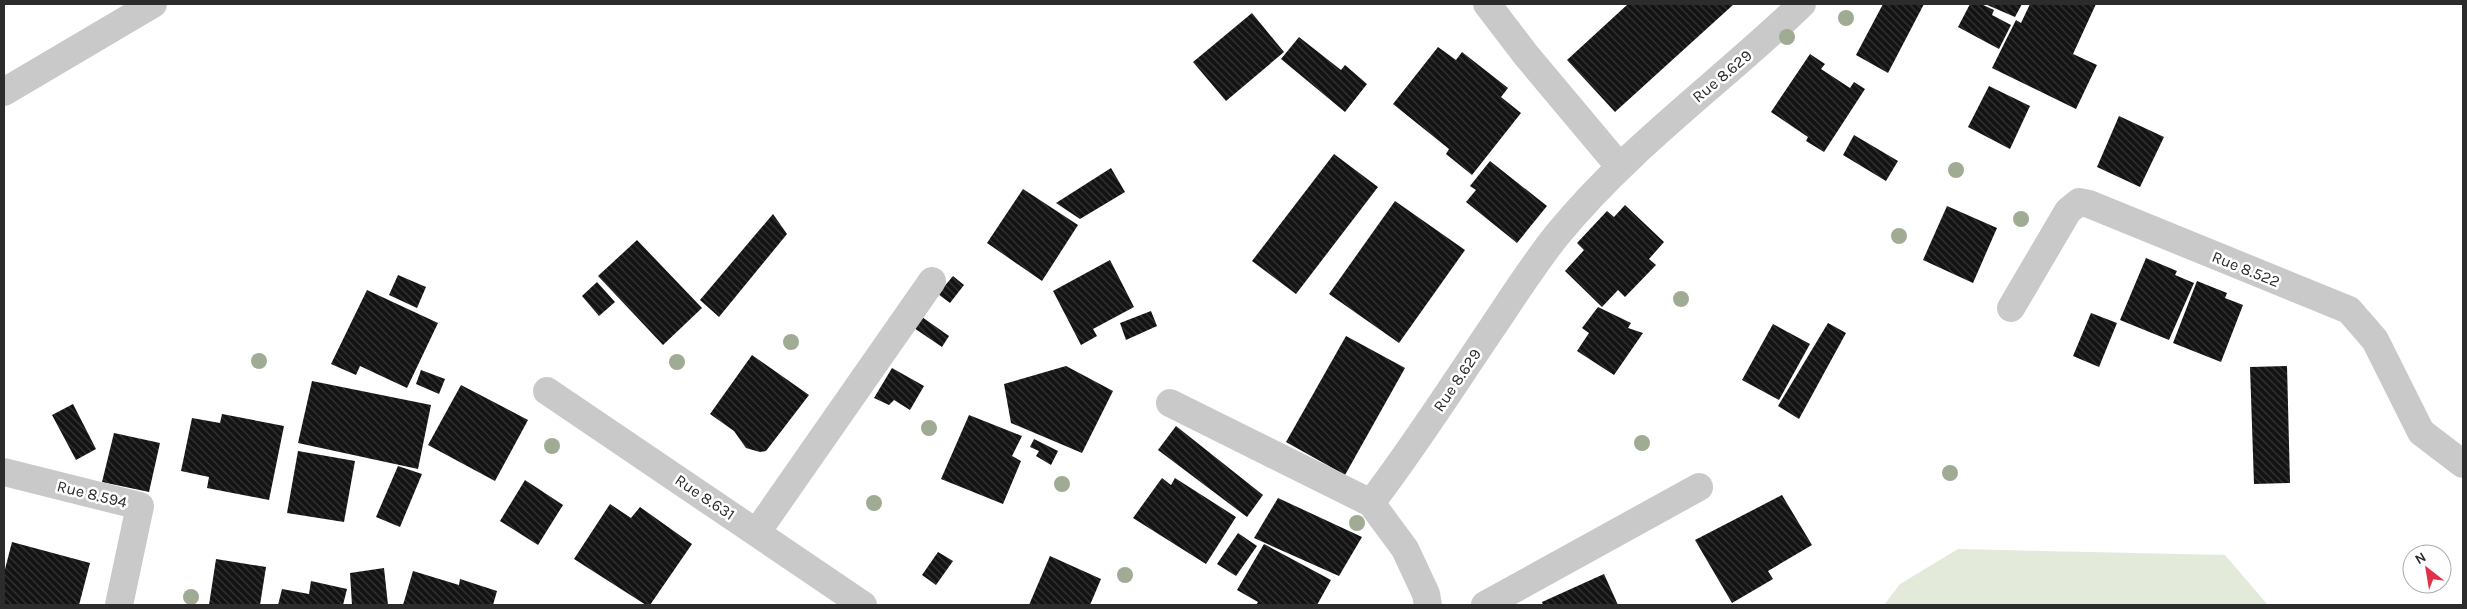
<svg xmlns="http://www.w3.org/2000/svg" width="2467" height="609" font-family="Karla,sans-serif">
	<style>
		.grass { fill: #e3eada }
		.building { fill: url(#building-back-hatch) }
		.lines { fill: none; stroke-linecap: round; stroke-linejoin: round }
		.minor { stroke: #c9c9c9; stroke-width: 28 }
		.tree { fill: #a0ab93 }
		.labels { text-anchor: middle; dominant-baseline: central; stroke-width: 5; stroke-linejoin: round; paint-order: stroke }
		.street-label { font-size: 16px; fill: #2c2c2c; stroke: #fff }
	</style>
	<defs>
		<pattern id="building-back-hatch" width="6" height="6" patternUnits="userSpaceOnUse" patternTransform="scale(1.25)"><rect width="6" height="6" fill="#131313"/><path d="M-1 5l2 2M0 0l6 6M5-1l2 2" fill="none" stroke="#363636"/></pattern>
	</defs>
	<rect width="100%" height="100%" fill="#fff"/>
	<path class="grass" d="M1958 549 2225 555 2267 604 1884 605 1900 584Z"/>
	<g class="building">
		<path d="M1628 4H1734L1615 112 1567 60Z"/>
		<path d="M1883 4H1924L1888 73 1856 55Z"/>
		<path d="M1970 4H1981L1994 10 1992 15 2011 25 1999 49 1958 27Z"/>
		<path d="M1985 4H2022L2015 17Z"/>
		<path d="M2030 4H2096L2073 54 2097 65 2076 109 1992 68 2016 20 2021 23Z"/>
		<path d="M1252 13 1284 52 1226 101 1193 62Z"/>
		<path d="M1299 37 1341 70 1345 65 1367 84 1345 112 1281 59Z"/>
		<path d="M1438 47 1456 60 1462 52 1508 88 1501 97 1521 113 1472 175 1446 154 1449 149 1393 104Z"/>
		<path d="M1810 54 1825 64 1821 69 1850 88 1854 82 1865 89 1824 152 1806 141 1808 137 1771 112Z"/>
		<path d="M1989 86 2030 106 2010 149 1968 127Z"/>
		<path d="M2119 116 2164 137 2140 187 2097 167Z"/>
		<path d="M1854 135 1898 161 1886 181 1843 155Z"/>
		<path d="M1334 154 1378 187 1296 294 1252 261Z"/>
		<path d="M1490 161 1547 206 1517 243 1466 202 1476 190 1470 186Z"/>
		<path d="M1111 168 1125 192 1080 219 1056 203Z"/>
		<path d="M1023 189 1078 225 1042 281 987 243Z"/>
		<path d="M1395 201 1465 250 1399 343 1329 294Z"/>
		<path d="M1625 205 1664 242 1649 259 1656 265 1625 297 1618 290 1602 307 1565 271 1584 250 1577 243 1607 211 1614 217Z"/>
		<path d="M1947 206 1997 228 1973 283 1923 260Z"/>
		<path d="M773 214 787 234 719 317 700 300Z"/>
		<path d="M637 240 702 308 663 345 598 276Z"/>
		<path d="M2146 258 2177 271 2175 275 2194 283 2169 340 2120 320Z"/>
		<path d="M1110 260 1134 307 1093 329 1097 336 1081 345 1053 291Z"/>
		<path d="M398 275 426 287 417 308 389 295Z"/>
		<path d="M953 276 964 285 950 303 938 294Z"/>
		<path d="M2197 281 2227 293 2225 298 2243 305 2221 362 2173 343Z"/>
		<path d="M597 282 615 302 599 316 582 296Z"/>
		<path d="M367 290 438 323 407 388 360 366 356 375 331 364Z"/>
		<path d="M1598 307 1631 323 1628 328 1643 333 1614 375 1577 351 1589 333 1582 328Z"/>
		<path d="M1151 311 1157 326 1126 340 1120 323Z"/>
		<path d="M2091 313 2117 323 2099 367 2073 356Z"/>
		<path d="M922 317 949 336 942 347 914 328Z"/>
		<path d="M1828 323 1846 333 1799 419 1778 406Z"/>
		<path d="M1773 324 1810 344 1779 400 1742 380Z"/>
		<path d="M1346 336 1405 368 1345 475 1286 442Z"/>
		<path d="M752 355 809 395 766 451 760 452 746 448 734 431 710 414Z"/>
		<path d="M1066 366 1113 391 1082 453 1011 423 1004 384Z"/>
		<path d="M2287 366 2290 483 2254 484 2250 367Z"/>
		<path d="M892 368 924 386 910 410 894 400 889 405 874 398Z"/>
		<path d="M421 370 445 379 439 394 416 384Z"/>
		<path d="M312 381 431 405 418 469 298 443Z"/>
		<path d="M461 385 528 420 495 481 428 445Z"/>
		<path d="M73 404 96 449 76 460 52 415Z"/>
		<path d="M222 414 284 426 269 500 207 488 209 477 181 471 192 418 220 423Z"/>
		<path d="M969 415 1022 436 1012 456 1021 461 1003 504 941 479Z"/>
		<path d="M1176 426 1263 495 1247 517 1158 450Z"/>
		<path d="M114 433 160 443 149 492 102 482Z"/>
		<path d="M1034 439 1058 451 1051 465 1036 456 1039 451 1030 447Z"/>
		<path d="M298 451 355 461 344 522 287 513Z"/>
		<path d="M398 466 422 474 400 527 376 517Z"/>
		<path d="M1162 478 1171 485 1175 478 1236 517 1206 564 1133 518Z"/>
		<path d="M525 480 563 505 538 545 500 521Z"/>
		<path d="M1782 495 1812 545 1768 571 1773 579 1732 603 1695 540Z"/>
		<path d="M1278 498 1362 537 1339 576 1254 538Z"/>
		<path d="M610 504 631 518 640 507 692 544 650 605H646L574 559Z"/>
		<path d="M1238 533 1257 546 1236 576 1217 564Z"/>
		<path d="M12 542 90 563 79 605H4V573Z"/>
		<path d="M1264 544 1331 580 1317 605H1256L1258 602 1237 590Z"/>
		<path d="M938 552 953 561 936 585 922 575Z"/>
		<path d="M1050 556 1101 579 1090 605H1029Z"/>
		<path d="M216 559 266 567 260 605H209Z"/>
		<path d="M384 568 388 605H352L350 573Z"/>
		<path d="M413 571 459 585 460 579 497 591 493 605H403Z"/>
		<path d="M1604 574 1618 605H1543L1542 602Z"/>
		<path d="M311 581 347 589 343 605H278L282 589 309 594Z"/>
	</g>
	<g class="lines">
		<g class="minor">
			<path d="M1487 4 1526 55 1619 166"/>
			<path d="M4 92 153 4"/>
			<path d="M2011 308 2068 211 2079 202 2089 204 2349 310 2375 340 2421 432 2463 464"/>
			<path d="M547 391 863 605"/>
			<path d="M1170 403 1371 503 1405 549 1426 594 1428 605"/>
			<path d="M4 472 140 506 119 605"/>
			<path d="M1371 503C1414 447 1452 387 1492 328 1513 297 1533 265 1557 235 1629 147 1721 82 1802 4"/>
			<path d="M757 532 932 281"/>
			<path d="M1485 605 1699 487"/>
		</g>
	</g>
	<g class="tree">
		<circle cx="1846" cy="18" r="8"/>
		<circle cx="1787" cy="37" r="8"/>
		<circle cx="1956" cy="170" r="8"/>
		<circle cx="2021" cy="219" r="8"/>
		<circle cx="1899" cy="236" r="8"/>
		<circle cx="1681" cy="299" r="8"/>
		<circle cx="791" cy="342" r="8"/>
		<circle cx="259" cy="361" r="8"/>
		<circle cx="677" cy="362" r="8"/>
		<circle cx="929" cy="428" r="8"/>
		<circle cx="1642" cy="443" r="8"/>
		<circle cx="552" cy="446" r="8"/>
		<circle cx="1950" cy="473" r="8"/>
		<circle cx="1062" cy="484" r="8"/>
		<circle cx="874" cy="503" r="8"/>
		<circle cx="1357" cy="523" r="8"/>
		<circle cx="1125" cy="575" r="8"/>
		<circle cx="191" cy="597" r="8"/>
	</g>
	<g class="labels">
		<g class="street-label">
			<text transform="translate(1722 76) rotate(-40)">Rue 8.629</text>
			<text transform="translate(2246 269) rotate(22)">Rue 8.522</text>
			<text transform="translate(1457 380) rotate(-56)">Rue 8.629</text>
			<text transform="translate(92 494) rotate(14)">Rue 8.594</text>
			<text transform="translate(705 497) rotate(34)">Rue 8.631</text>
		</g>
	</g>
	<rect width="2467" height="609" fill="none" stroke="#2c2c2c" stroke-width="10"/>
	<g transform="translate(2427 569) rotate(329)"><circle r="24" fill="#ffffff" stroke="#ababab"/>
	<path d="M0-4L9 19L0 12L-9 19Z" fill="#e23048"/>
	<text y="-8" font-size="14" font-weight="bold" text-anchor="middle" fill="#2c2c2c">N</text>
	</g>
</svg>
